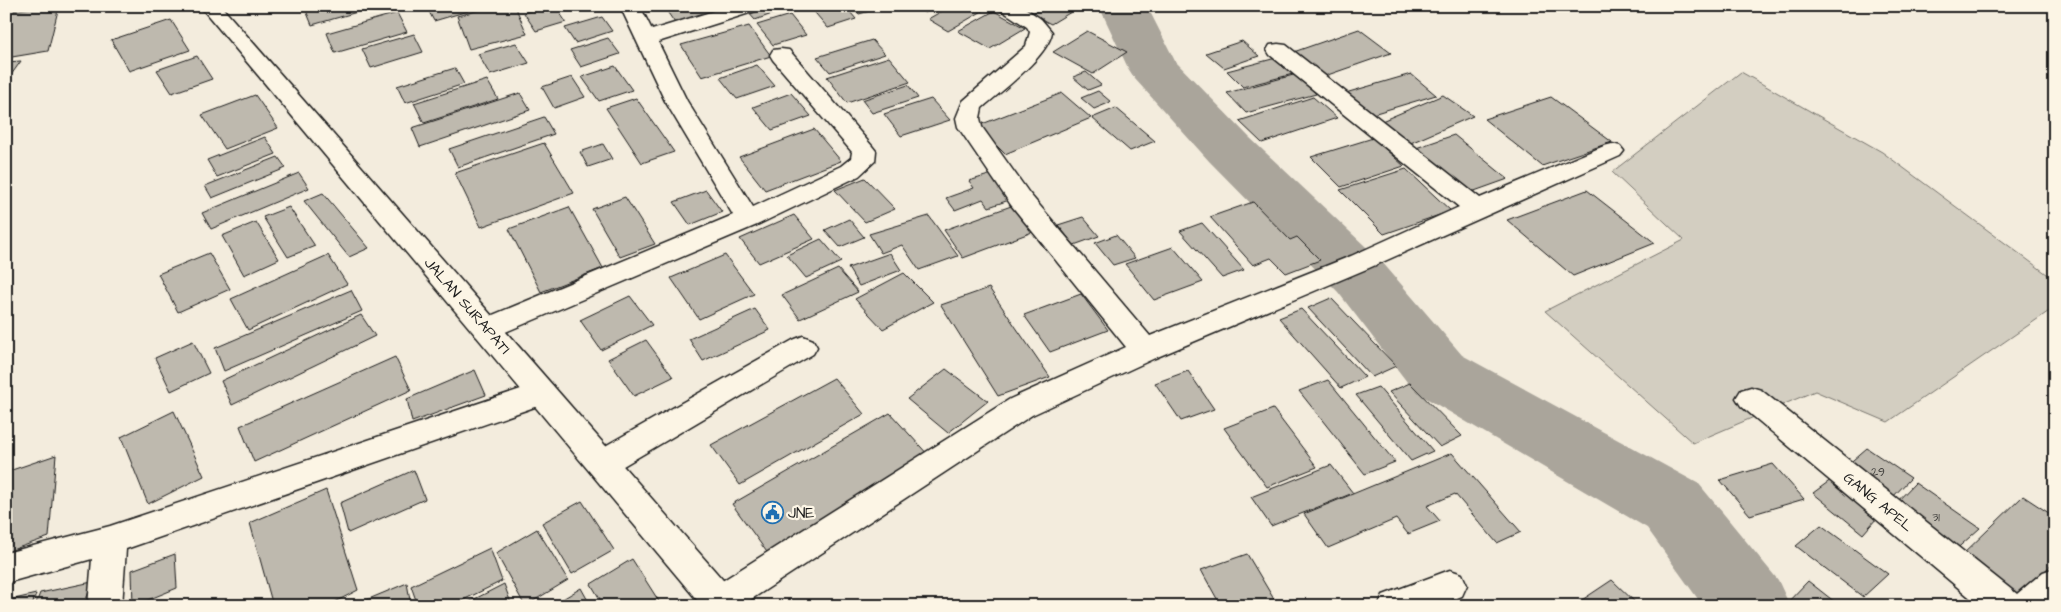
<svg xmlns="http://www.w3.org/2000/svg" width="2061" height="612" font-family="'Architects Daughter',sans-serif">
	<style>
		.green { fill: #d3cec1; stroke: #78756e }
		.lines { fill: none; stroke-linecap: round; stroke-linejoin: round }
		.river { fill: #aaa59b; fill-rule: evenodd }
		.building { fill: #beb9ae; stroke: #1c1c1c }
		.minor-casing { stroke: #1c1c1c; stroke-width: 3 }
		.trunk-casing { stroke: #1c1c1c; stroke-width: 3 }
		.minor { fill: #fcf5e5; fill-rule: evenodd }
		.trunk { fill: #fcf5e5; fill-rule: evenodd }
		.labels { text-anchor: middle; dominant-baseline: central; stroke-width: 4.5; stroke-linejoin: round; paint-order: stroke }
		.number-label { font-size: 12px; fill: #444340 }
		.street-label { font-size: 15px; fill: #1c1c1c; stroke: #fcf5e5 }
		.poi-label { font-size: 15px; fill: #1c1c1c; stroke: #fcf5e5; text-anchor: start }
	</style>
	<rect width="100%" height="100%" fill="#f3ecdd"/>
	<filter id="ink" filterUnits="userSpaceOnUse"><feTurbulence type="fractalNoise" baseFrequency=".02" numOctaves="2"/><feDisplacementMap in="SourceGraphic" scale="10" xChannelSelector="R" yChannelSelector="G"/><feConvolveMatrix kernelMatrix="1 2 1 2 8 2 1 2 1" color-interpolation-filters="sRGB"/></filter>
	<g filter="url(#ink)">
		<path class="green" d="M1741 72 1882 152 2055 280V307L1888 422 1815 391 1693 443 1545 311 1684 240 1612 172Z"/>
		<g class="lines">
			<path class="river" d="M1099 6H1147L1175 61 1249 137 1382 262 1462 355 1699 484 1778 580 1790 606H1703L1647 528 1414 391 1338 292 1209 161 1135 79 1128 68Z"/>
		</g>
		<g class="building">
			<path d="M44 6H59L48 51 6 58V12Z"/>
			<path d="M310 6H378L312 25 305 8Z"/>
			<path d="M426 6H465L468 11 434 21Z"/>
			<path d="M495 6H515L527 34 469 49 457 16Z"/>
			<path d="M546 6H555L566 22 536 31 524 13Z"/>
			<path d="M678 6H747L677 26 666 10Z"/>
			<path d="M760 6H795L755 20 747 11Z"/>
			<path d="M845 6 856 19 828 28 810 7Z"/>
			<path d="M852 6H883L884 7 859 14Z"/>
			<path d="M913 6H937L925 13Z"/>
			<path d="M951 6H991L948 31 928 19Z"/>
			<path d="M1044 6H1081L1051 24 1031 14Z"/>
			<path d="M994 11 1025 28 990 49 958 31Z"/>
			<path d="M397 13 407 32 335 53 327 33Z"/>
			<path d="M790 15 806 35 773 45 757 25Z"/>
			<path d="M602 17 612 31 575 43 565 28Z"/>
			<path d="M171 20 190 50 129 71 111 40Z"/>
			<path d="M749 26 771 56 702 77 681 45Z"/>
			<path d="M1359 29 1391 53 1319 78 1288 54Z"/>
			<path d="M1087 31 1127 52 1093 74 1053 52Z"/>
			<path d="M414 34 423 52 371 68 362 49Z"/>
			<path d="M608 38 620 54 581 67 570 50Z"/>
			<path d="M872 40 885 54 830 72 817 57Z"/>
			<path d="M1242 41 1259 56 1224 68 1206 53Z"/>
			<path d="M516 43 529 63 490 75 478 54Z"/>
			<path d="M197 56 212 79 172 93 157 70Z"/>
			<path d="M889 57 910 82 847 103 827 77Z"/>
			<path d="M1276 58 1293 74 1243 87 1227 71Z"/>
			<path d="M21 61 6 82V62Z"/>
			<path d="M757 65 775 86 737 99 720 78Z"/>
			<path d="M615 66 632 90 599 101 582 77Z"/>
			<path d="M455 68 464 84 405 103 397 86Z"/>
			<path d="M1086 72 1101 85 1088 90 1073 77Z"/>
			<path d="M1297 74 1316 94 1246 113 1227 93Z"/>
			<path d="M1411 74 1436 95 1366 116 1342 94Z"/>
			<path d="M572 77 585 97 554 108 542 87Z"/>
			<path d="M487 80 498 99 424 123 414 103Z"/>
			<path d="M908 85 918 98 872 113 862 100Z"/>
			<path d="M1098 91 1111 102 1094 109 1081 98Z"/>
			<path d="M520 93 530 110 420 147 412 128Z"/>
			<path d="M791 93 811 116 772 130 753 107Z"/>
			<path d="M1062 93 1091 118 1005 154 977 126Z"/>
			<path d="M255 95 278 128 225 149 202 115Z"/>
			<path d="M1443 95 1473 116 1406 145 1377 123Z"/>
			<path d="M1313 97 1337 118 1262 143 1239 121Z"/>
			<path d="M1551 97 1612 142 1542 166 1484 119Z"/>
			<path d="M636 98 674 152 642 163 606 108Z"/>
			<path d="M931 99 950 120 901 136 884 114Z"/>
			<path d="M1116 108 1155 141 1130 151 1092 118Z"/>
			<path d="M544 117 554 134 458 167 449 149Z"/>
			<path d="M814 129 841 161 765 190 739 157Z"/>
			<path d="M1454 135 1508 179 1466 194 1413 149Z"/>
			<path d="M265 137 276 154 217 177 207 160Z"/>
			<path d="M1373 138 1404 166 1341 187 1311 157Z"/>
			<path d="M544 143 574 193 481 227 455 173Z"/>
			<path d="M603 144 612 159 588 167 580 152Z"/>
			<path d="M278 157 286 168 212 198 205 186Z"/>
			<path d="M1406 169 1451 211 1384 234 1340 190Z"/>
			<path d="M299 173 309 188 211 229 202 213Z"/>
			<path d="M992 174 1012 199 989 207 983 199 955 210 946 198 974 188 969 181Z"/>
			<path d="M865 178 895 209 865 222 835 190Z"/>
			<path d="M706 190 722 212 690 225 674 202Z"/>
			<path d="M1587 190 1655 243 1573 276 1507 220Z"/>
			<path d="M323 193 369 248 349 257 304 201Z"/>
			<path d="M625 197 655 244 620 257 592 209Z"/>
			<path d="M1253 202 1290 240 1297 237 1320 260 1286 273 1271 258 1253 265 1210 217Z"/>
			<path d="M1014 205 1035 231 963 258 944 230Z"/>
			<path d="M289 207 315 246 288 257 263 217Z"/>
			<path d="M569 207 603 268 541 292 509 229Z"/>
			<path d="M794 215 814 239 759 263 740 239Z"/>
			<path d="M929 216 958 256 919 270 902 245 881 253 869 234Z"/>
			<path d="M1083 217 1099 236 1074 245 1058 225Z"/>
			<path d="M849 219 864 237 840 247 825 230Z"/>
			<path d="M256 222 279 259 244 275 222 236Z"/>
			<path d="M1202 223 1244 270 1222 278 1180 231Z"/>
			<path d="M1116 235 1135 258 1113 265 1095 243Z"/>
			<path d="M821 239 841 262 806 278 787 255Z"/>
			<path d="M1173 247 1203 282 1154 300 1125 264Z"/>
			<path d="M209 253 230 289 178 312 158 274Z"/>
			<path d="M890 253 901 270 859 286 848 268Z"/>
			<path d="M328 255 347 284 248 330 231 299Z"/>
			<path d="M725 255 754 294 699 319 671 278Z"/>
			<path d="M838 269 858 292 800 319 782 295Z"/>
			<path d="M904 273 933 302 883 329 855 299Z"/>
			<path d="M989 288 1050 377 998 396 941 305Z"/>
			<path d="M351 290 362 311 224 371 215 348Z"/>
			<path d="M1081 294 1108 330 1050 352 1024 315Z"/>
			<path d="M630 296 652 325 601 350 580 320Z"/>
			<path d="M1331 298 1396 366 1372 377 1308 308Z"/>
			<path d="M755 309 770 330 703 361 689 339Z"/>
			<path d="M1301 309 1365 377 1341 388 1279 318Z"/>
			<path d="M361 315 375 336 232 405 221 381Z"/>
			<path d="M646 340 673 377 634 396 608 359Z"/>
			<path d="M193 341 209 373 171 391 155 358Z"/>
			<path d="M395 357 411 390 254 462 240 426Z"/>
			<path d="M946 369 988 401 948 433 907 399Z"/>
			<path d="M475 370 486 395 412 422 407 399Z"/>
			<path d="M1188 371 1214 409 1181 421 1155 383Z"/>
			<path d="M834 378 864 414 740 485 711 445Z"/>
			<path d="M1328 380 1395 462 1365 474 1299 391Z"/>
			<path d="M1410 383 1462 436 1440 447 1389 392Z"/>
			<path d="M1378 387 1433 451 1411 461 1356 395Z"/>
			<path d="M1273 409 1317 467 1267 487 1224 428Z"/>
			<path d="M174 411 204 476 148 504 121 437Z"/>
			<path d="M890 413 930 457 769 555 732 504Z"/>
			<path d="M1867 448 1911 478 1889 501 1846 466Z"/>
			<path d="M1452 453 1521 532 1497 543 1455 494 1427 506 1440 521 1408 534 1396 519 1328 548 1304 514Z"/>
			<path d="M56 455 49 537 6 552V472Z"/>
			<path d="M1773 464 1804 499 1750 515 1720 480Z"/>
			<path d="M1331 465 1353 493 1271 526 1251 497Z"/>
			<path d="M414 470 425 499 348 533 340 503Z"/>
			<path d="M1839 474 1883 511 1863 534 1813 493Z"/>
			<path d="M1915 483 1980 528 1952 553 1893 506Z"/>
			<path d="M326 490 358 590 327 606H273L250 523Z"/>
			<path d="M2023 496 2055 517V562L2011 600 1958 559Z"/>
			<path d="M582 501 614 550 572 574 542 523Z"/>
			<path d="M1821 525 1888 574 1863 597 1796 546Z"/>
			<path d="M537 529 568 580 525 606 496 553Z"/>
			<path d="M490 548 502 581 451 606H418L411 586Z"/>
			<path d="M175 554 177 588 133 606 132 570Z"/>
			<path d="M1247 554 1278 606H1221L1201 570Z"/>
			<path d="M632 559 662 606H604L591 584Z"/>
			<path d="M1612 580 1639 606H1573Z"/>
			<path d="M1808 581 1840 606H1784Z"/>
			<path d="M92 582 84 606H35L40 593Z"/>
			<path d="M407 583 411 606H365L364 601Z"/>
			<path d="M504 584 512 606H461Z"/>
			<path d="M581 588 591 606H551Z"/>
			<path d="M36 594 32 606H6V601Z"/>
		</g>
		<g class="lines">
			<defs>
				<g id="minor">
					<path d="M620 6H640L652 30 730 6H762L759 10 658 42 687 101 753 207 841 166 851 158 852 152 773 60 770 55 773 50 781 49 789 50 872 146 876 151 875 161 859 176 757 225 496 336 486 339 476 336 472 329 476 322 733 215 665 101Z"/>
					<path d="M998 6H1022L1041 19 1052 32C1048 57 1001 91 982 108L980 118 982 127 1029 193 1150 336 1351 256 1459 207 1270 55 1267 50 1270 45 1278 44 1286 45 1480 198 1604 146 1612 144 1620 146 1624 151 1620 156 1369 268 1155 358 1032 415 741 606H695L700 595 1010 399 1126 347 1011 205 958 127 956 118 963 101 1026 46 1030 32 1027 27 1001 10Z"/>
					<path d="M803 336 813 340 817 347 813 354 613 472 602 476 591 472 586 463 591 454 793 340Z"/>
					<path d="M542 382 552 385 557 393 552 401 126 549 122 606H88L92 559 6 583V553L110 526Z"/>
					<path d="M1751 387 1761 390 2017 594 2043 572 2055 568V604L1980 606 1741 406 1736 398 1741 390Z"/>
					<path d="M1450 570 1462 574 1467 585 1462 596 1436 606H1378L1383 595Z"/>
				</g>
				<path id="trunk" d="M200 6H221L736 595 741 606H702Z"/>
			</defs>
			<use href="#minor" class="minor-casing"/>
			<use href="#trunk" class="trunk-casing"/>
			<use href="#minor" class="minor"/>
			<use href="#trunk" class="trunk"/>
		</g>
	</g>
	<defs>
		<symbol id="civic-ring" viewBox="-11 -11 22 22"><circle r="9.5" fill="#fcf5e5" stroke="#1f6fb2" stroke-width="1.5"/><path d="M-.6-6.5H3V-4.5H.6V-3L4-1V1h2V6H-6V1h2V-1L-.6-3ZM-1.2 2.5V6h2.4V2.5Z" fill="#1f6fb2"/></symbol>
	</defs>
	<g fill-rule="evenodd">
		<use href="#civic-ring" x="760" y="500" width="25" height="25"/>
	</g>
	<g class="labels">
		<g class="number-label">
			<text x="1878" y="472">29</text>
			<text x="1936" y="517">31</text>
		</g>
		<g class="street-label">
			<text transform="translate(467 306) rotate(49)">JALAN SURAPATI</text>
			<text transform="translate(1878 502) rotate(39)">GANG APEL</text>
		</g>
		<g class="poi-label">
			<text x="788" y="513">JNE</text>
		</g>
	</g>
	<rect width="2061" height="612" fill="none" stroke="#fcf5e5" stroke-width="25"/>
	<rect x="12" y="12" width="2036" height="587" fill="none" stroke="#1c1c1c" stroke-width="2" filter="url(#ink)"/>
</svg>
